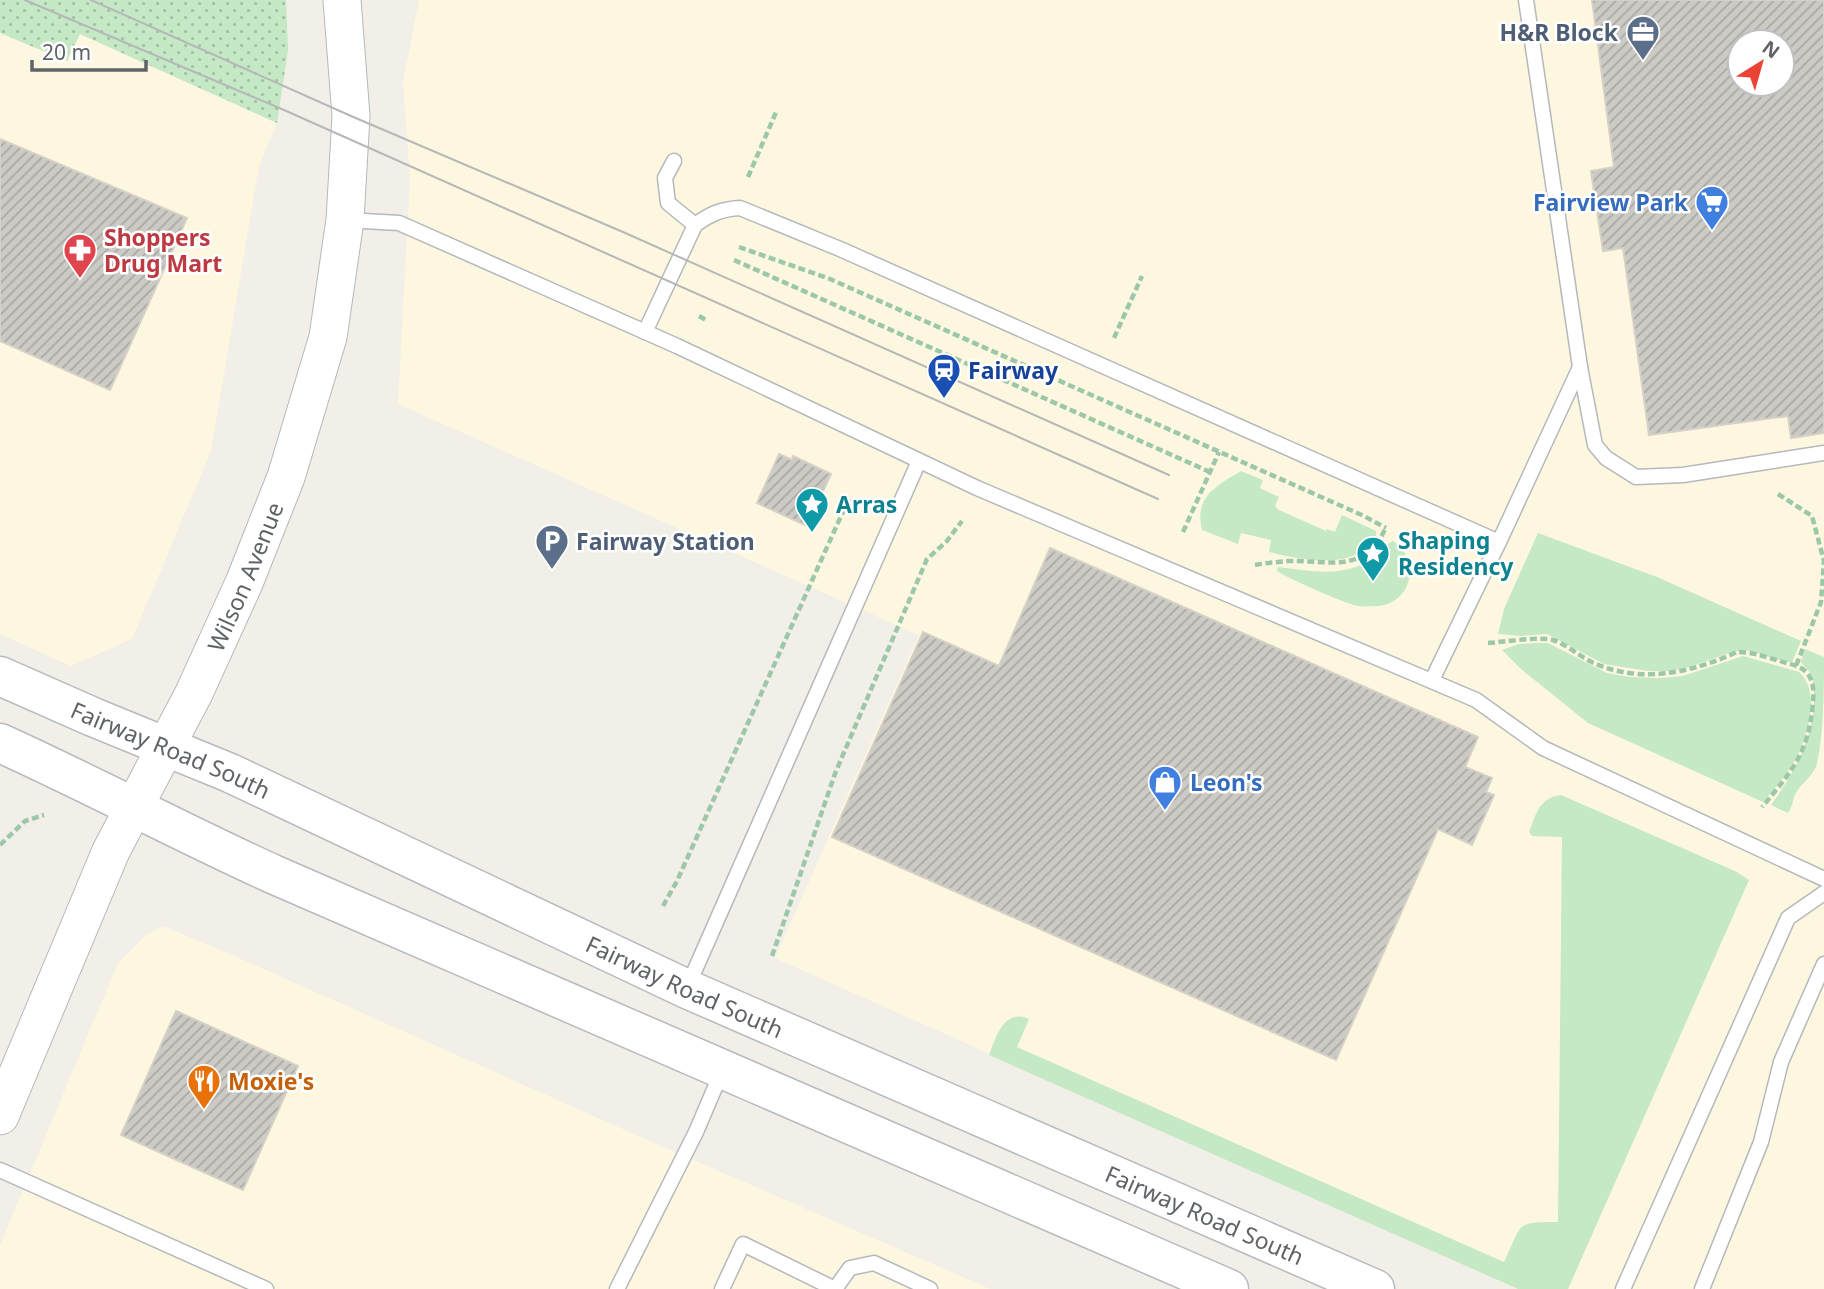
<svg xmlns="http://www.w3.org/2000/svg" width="1824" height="1289" font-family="'Noto Sans',sans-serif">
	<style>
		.commercial { fill: #fef7e0; fill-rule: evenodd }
		.grass { fill: #c5e8c5 }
		.park { fill: url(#park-dots) }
		.building { fill: url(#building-hatch); stroke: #d6d1c6; stroke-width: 2; fill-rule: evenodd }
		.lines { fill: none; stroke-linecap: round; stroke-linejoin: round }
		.service-casing { stroke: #b5b8bc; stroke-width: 17 }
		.tertiary-casing { stroke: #b5b8bc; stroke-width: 39 }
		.secondary-casing { stroke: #b6babf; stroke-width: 41 }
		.path { stroke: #9cc7a9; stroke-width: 4.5; stroke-dasharray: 7 3.5; stroke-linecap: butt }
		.service { stroke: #fff; stroke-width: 14 }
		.tertiary { stroke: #fff; stroke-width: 37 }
		.secondary { stroke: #fff; stroke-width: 38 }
		.tram { stroke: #b6b7b8; stroke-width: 2 }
		.labels { text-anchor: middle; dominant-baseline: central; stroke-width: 5; stroke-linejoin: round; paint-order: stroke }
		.service-label { font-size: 23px; font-weight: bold; fill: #4e5e75; stroke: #fff; text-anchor: end }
		.shop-label { font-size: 23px; font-weight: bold; fill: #366cbe; stroke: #fff; text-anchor: end }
		.health-label { font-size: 23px; font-weight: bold; fill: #be3a42; stroke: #fff; text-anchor: start }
		.transit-label { font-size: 23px; font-weight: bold; fill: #164399; stroke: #fff; text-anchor: start }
		.culture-label { font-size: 23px; font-weight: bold; fill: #0d838f; stroke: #fff; text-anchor: start }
		.street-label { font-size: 23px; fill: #5f6368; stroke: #fff }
		.food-label { font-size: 23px; font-weight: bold; fill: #c56008; stroke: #fff; text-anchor: start }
	</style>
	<defs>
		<pattern id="park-dots" width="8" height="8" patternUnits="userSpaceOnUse" patternTransform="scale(1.75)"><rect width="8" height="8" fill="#c5e8c5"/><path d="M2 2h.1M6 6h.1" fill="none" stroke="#a3c0a4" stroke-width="1.8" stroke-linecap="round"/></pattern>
		<pattern id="building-hatch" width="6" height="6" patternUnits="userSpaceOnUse" patternTransform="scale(1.75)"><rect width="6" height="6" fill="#cccac5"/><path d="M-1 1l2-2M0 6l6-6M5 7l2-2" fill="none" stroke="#a9a8a4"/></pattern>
	</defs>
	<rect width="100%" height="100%" fill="#f1efe8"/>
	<g class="commercial">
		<path d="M419 0H1824V1289H1517L775 958 919 635 398 404 410 179 403 82ZM1740 42H1782V84H1740Z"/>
		<path d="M0 33 67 61 79 34 277 123 259 166 211 451 132 639 71 666 0 634Z"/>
		<path d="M163 926 230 954 636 1135 990 1289H0V1245L118 963 147 934Z"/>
	</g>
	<g class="grass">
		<path d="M1241 471 1263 480 1260 488 1279 497 1275 506 1279 510 1326 531 1327 529 1335 532 1342 515 1376 531V538C1354 571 1302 560 1269 552L1271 540 1241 533 1238 544 1202 530C1194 497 1216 486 1241 471Z"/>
		<path d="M1538 533 1657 577 1801 641 1792 662H1786L1746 650 1732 652 1690 667 1670 671H1648L1604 664 1547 634 1521 636 1498 634 1504 609Z"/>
		<path d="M1393 541C1421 559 1413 602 1379 606 1372 606 1364 607 1357 606 1342 602 1289 579 1277 571L1278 567C1308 571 1340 577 1367 562 1377 556 1384 545 1393 541Z"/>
		<path d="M1536 643H1548L1607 673 1630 677 1660 678 1683 676 1743 656 1799 672C1820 691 1809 729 1799 752 1791 770 1776 787 1763 802L1588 723 1521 669 1502 650 1519 644Z"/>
		<path d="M1805 649 1824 657C1824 688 1824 739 1816 767 1811 778 1801 783 1796 793 1792 800 1793 806 1788 813L1771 805C1796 771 1824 720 1811 675 1809 670 1804 667 1801 662Z"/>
		<path d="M1561 795 1737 872 1749 880 1568 1289H1518L989 1055C996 1037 1004 1008 1029 1019L1017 1047 1504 1262C1523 1223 1514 1222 1558 1222L1562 837 1532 836 1529 832C1536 814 1539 798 1561 795Z"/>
	</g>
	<path class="park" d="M0 0H286L288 50 277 123 80 34 67 61 0 33Z"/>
	<g class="building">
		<path d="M1592 0H1824V433L1791 438 1788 416 1649 435 1623 248 1603 251 1591 171 1614 167ZM1740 42H1782V84H1740Z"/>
		<path d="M0 139 187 218 110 390 0 341Z"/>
		<path d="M779 454 792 460 793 456 831 474 807 526 757 503Z"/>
		<path d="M1050 548 1478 737 1465 767 1492 778 1486 792 1494 795 1472 845 1438 829 1336 1060 832 837 923 632 999 666Z"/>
		<path d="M176 1011 298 1066 243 1190 121 1135Z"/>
	</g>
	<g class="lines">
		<defs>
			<g id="service">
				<path d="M1526 0 1580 367 1595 445 1606 458 1636 477 1683 475 1824 453"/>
				<path d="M674 161 665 178 668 203 695 225"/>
				<path d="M346 220 399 223 677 346 977 488 1476 700 1543 748 1824 879"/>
				<path d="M645 332 695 225C710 214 721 209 740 208L840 249 1499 542"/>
				<path d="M1432 680 1499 542 1580 367"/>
				<path d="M687 988 919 461"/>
				<path d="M0 1170 266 1289"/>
				<path d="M617 1289 696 1132 722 1071"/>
				<path d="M722 1289 743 1244 835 1289"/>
				<path d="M835 1289 850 1268 874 1263 930 1289"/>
				<path d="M1623 1289 1788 918 1824 893"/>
				<path d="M1702 1289 1761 1142 1781 1062 1824 964"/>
			</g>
			<g id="tertiary">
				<path id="s1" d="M0 1116 111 851 194 693 244 583 286 477 328 337 345 220 351 116 342 0"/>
			</g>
			<g id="secondary">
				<path id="s2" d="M0 676 93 717 230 773 687 989 1375 1289"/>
				<path d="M0 743C93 785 182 833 275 875L1229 1289"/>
			</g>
		</defs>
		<use href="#service" class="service-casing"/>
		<use href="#tertiary" class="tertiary-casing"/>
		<use href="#secondary" class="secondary-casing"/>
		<g class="path">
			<path d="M748 177 777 110"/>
			<path d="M739 247 830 279 1364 516 1386 528"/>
			<path d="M734 260 1210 472"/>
			<path d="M699 316 706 320"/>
			<path d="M1114 338 1142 276"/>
			<path d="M1778 494 1812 516 1824 561 1821 602 1796 666"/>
			<path d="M1183 532 1219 452"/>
			<path d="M1255 565C1266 563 1277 562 1288 561 1330 560 1365 575 1386 527"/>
			<path d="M1488 643C1505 642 1540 636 1553 640 1568 645 1581 658 1596 664 1643 684 1693 672 1737 652 1752 652 1766 657 1780 661 1788 664 1799 665 1805 671 1814 679 1814 692 1813 702 1809 752 1793 770 1762 807"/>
			<path d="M0 845 25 821 44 815"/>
			<path d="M663 906 677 881 850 496"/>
			<path d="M772 956 836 771 927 559 946 542 962 521"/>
		</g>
		<use href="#service" class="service"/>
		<use href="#tertiary" class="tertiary"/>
		<use href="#secondary" class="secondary"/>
		<g class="tram">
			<path d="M25 0 284 110 1158 499"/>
			<path d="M91 0 351 116 623 232 1169 475"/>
		</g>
	</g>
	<defs>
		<symbol id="office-pin" viewBox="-11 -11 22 30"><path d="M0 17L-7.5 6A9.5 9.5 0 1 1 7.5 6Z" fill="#5c6f8a" stroke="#fff"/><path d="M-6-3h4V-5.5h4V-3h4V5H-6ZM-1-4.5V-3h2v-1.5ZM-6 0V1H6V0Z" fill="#fff"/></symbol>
		<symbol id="supermarket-pin" viewBox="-11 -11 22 30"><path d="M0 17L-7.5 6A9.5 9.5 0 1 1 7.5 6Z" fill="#3f7fe0" stroke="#fff"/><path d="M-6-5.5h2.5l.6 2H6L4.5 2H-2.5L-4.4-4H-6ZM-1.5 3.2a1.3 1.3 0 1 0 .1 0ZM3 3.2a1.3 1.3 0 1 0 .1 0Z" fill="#fff"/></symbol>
		<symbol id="pharmacy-pin" viewBox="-11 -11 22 30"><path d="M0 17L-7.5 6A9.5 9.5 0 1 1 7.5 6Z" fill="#e0444e" stroke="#fff"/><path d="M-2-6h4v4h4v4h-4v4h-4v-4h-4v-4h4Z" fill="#fff"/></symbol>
		<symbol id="station-pin" viewBox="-11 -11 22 30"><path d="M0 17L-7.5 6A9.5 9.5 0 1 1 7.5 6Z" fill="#1a4fb4" stroke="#fff"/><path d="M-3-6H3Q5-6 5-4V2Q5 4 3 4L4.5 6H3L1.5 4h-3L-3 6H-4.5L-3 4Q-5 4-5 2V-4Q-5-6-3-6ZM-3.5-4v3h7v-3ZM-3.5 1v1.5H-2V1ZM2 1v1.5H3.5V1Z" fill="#fff"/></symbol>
		<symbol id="sight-pin" viewBox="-11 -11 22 30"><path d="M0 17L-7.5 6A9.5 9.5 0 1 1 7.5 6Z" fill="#0f9aa8" stroke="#fff"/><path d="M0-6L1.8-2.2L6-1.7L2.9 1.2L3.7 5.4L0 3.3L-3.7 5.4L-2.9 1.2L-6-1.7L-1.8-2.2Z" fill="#fff"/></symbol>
		<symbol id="parking-pin" viewBox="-11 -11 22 30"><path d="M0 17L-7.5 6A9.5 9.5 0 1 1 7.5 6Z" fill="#5c6f8a" stroke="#fff"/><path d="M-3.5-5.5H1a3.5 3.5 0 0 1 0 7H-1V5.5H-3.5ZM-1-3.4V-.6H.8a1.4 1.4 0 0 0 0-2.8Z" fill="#fff"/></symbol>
		<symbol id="shop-pin" viewBox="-11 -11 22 30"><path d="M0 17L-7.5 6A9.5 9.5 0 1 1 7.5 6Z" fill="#3f7fe0" stroke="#fff"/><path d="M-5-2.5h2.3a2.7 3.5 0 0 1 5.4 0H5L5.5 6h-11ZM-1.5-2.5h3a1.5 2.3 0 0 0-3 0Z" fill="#fff"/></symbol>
		<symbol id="restaurant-pin" viewBox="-11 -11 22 30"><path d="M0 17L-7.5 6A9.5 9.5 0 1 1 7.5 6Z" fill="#e8710a" stroke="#fff"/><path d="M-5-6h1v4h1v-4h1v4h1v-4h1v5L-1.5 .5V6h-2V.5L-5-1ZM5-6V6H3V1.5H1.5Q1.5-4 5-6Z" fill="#fff"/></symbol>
	</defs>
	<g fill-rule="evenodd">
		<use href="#office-pin" x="1624" y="13" width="38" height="52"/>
		<use href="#supermarket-pin" x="1693" y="183" width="38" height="52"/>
		<use href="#pharmacy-pin" x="61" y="231" width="38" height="52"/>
		<use href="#station-pin" x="925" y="351" width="38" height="52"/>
		<use href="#sight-pin" x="793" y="485" width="38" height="52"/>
		<use href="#parking-pin" x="533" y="522" width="38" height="52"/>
		<use href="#sight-pin" x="1354" y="534" width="38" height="52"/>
		<use href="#shop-pin" x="1146" y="763" width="38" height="52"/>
		<use href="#restaurant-pin" x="185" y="1062" width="38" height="52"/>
	</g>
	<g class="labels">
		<g class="service-label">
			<text x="1618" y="32">H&amp;R Block</text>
			<text x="576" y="541" text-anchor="start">Fairway Station</text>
		</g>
		<g class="shop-label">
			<text x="1688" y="202">Fairview Park</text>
			<text x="1190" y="782" text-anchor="start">Leon's</text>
		</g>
		<g class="health-label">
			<text x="104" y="237">Shoppers<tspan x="104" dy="26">Drug Mart</tspan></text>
		</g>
		<g class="transit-label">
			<text x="968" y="370">Fairway</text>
		</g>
		<g class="culture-label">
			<text x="836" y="504">Arras</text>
			<text x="1398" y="540">Shaping<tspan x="1398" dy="26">Residency</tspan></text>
		</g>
		<g class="street-label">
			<text stroke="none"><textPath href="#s1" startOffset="593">Wilson Avenue</textPath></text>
			<text stroke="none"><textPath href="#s2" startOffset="186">Fairway Road South</textPath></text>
			<text stroke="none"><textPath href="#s2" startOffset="752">Fairway Road South</textPath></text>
			<text stroke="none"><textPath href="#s2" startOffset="1320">Fairway Road South</textPath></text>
		</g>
		<g class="food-label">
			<text x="228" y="1081">Moxie's</text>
		</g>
	</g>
	<g transform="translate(1761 63) rotate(37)"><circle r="33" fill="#ffffff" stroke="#bfc1c3" stroke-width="2"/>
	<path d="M0-5L12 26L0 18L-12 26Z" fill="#ea4335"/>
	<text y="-10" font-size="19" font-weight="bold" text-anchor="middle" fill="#5f6368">N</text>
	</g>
	<path d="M32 60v10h114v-10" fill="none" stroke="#5f6368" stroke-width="3.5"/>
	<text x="42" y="60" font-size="21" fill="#5f6368" stroke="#ffffff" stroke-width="5" paint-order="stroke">20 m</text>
</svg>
